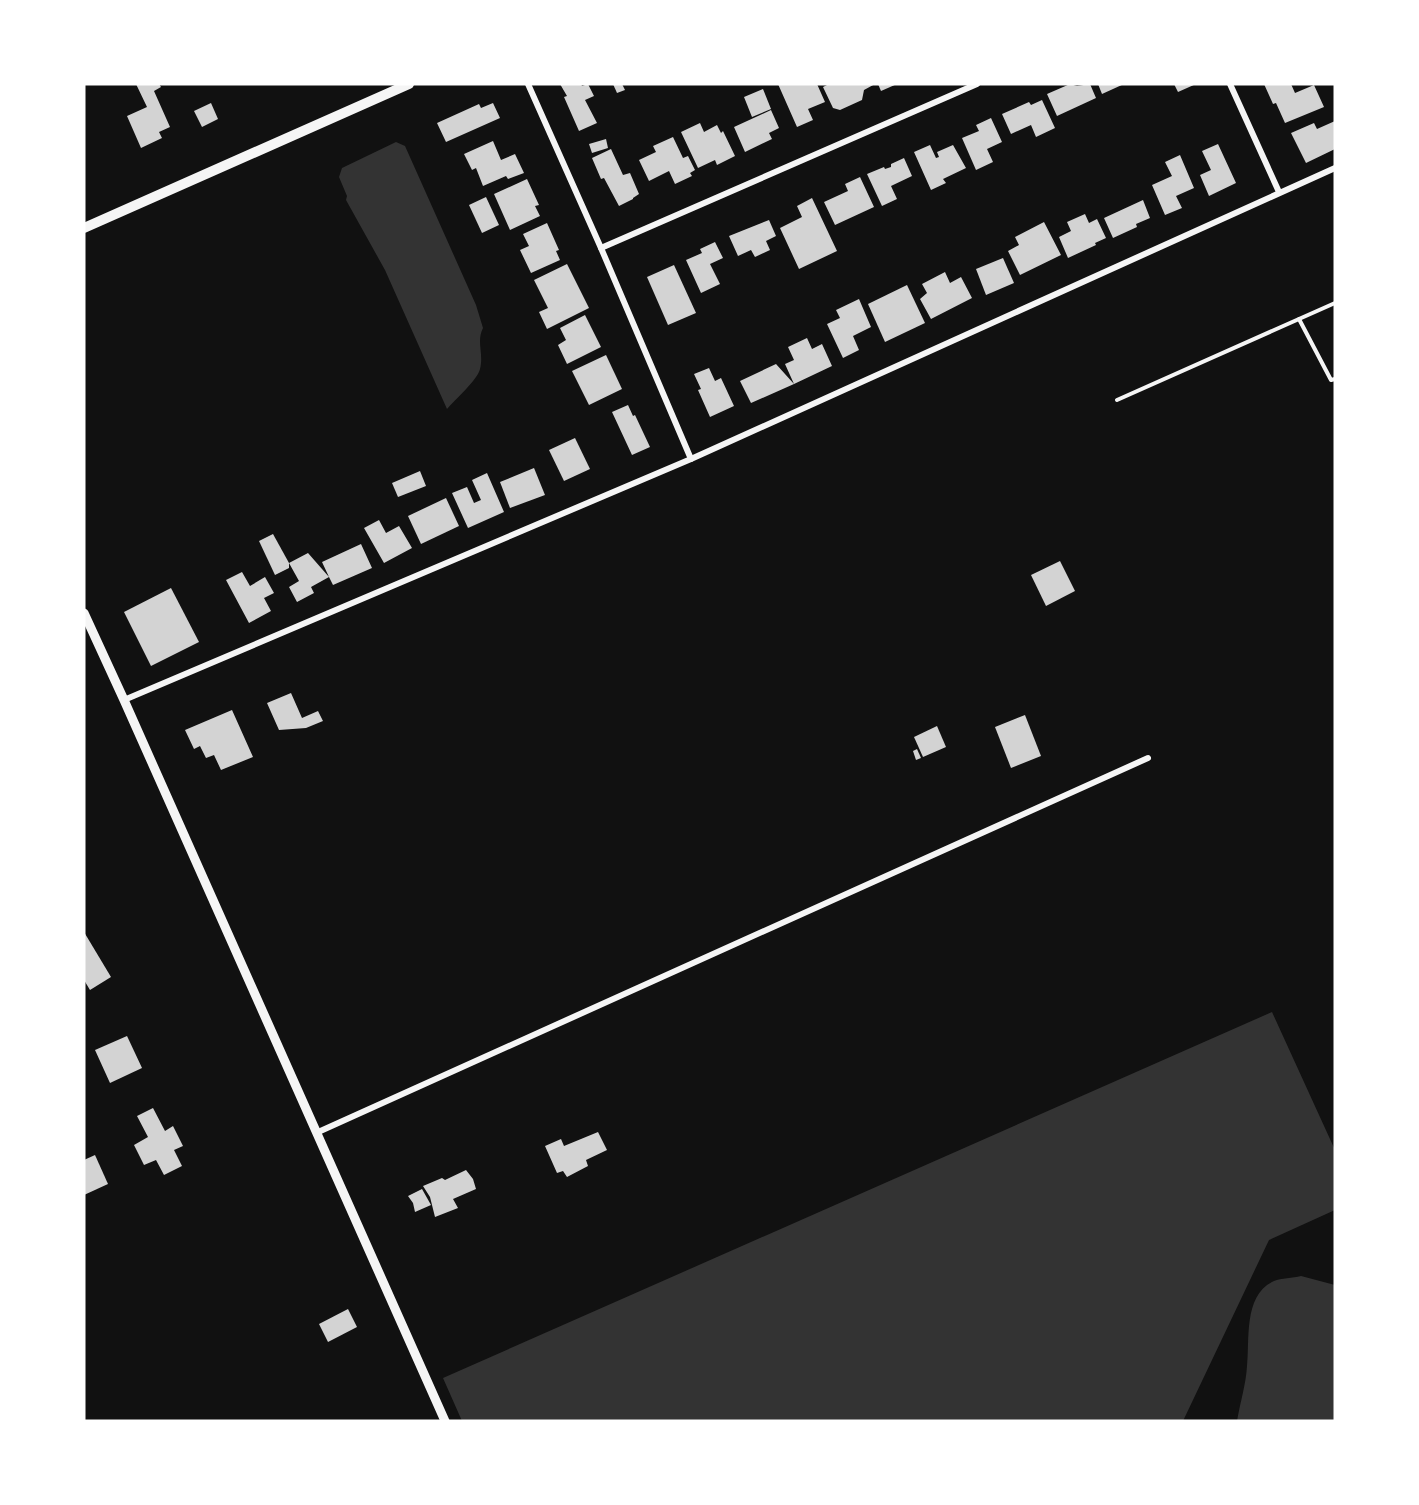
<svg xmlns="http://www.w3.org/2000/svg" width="1419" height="1505" font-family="Raleway,sans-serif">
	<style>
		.water { fill: #333 }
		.building { fill: #d3d3d3 }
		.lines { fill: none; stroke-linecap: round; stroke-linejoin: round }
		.service { stroke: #f5f5f5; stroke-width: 4 }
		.minor { stroke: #f5f5f5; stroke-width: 6 }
		.tertiary { stroke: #f5f5f5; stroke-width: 9 }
		.secondary { stroke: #f5f5f5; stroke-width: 10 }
	</style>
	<rect width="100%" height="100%" fill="#111"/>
	<g class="water">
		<path d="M396 142 405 146 476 305 483 328C476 342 484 353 480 369 478 379 455 400 447 409L385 270 346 200 347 196 339 177 342 168Z"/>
		<path d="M1272 1012 1335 1150V1210L1269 1240 1183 1421H462L443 1378Z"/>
		<path d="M1301 1276 1335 1285V1421H1237C1240 1403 1246 1384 1247 1366 1250 1339 1243 1295 1274 1281 1281 1278 1293 1278 1301 1276Z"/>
	</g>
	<g class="building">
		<path d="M136 84H159L161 87 154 91 170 127 159 132 162 138 141 148 127 116 147 107Z"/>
		<path d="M560 84H581L582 86 588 84 594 96 585 100 597 123 579 131 564 97 567 96Z"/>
		<path d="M613 84H622L625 90 617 93Z"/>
		<path d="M778 84H817L825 102 808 109 813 120 797 127Z"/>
		<path d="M829 84H875L864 90 862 100 840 110 833 108 823 87Z"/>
		<path d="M878 84H897L881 91Z"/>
		<path d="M1070 84 1077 86 1090 84 1096 98 1057 116 1047 94Z"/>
		<path d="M1098 84H1124L1102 94Z"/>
		<path d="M1174 84H1196L1178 92Z"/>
		<path d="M1264 84H1291L1295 93 1314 85 1324 107 1285 123 1276 103 1273 104Z"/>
		<path d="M763 89 771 109 752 117 744 97Z"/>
		<path d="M1042 100 1055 128 1036 137 1031 125 1011 134 1002 114 1029 102 1031 105Z"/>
		<path d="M211 103 218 119 202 127 194 111Z"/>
		<path d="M493 103 500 118 446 142 437 123 479 104 481 108Z"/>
		<path d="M771 110 779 128 769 133 772 139 745 152 734 127Z"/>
		<path d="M991 118 1002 142 987 149 993 162 976 170 962 138 979 131 976 125Z"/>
		<path d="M1335 121V149L1306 163 1291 133 1314 123 1317 129Z"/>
		<path d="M700 123 704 132 717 125 721 133 723 131 735 156 717 165 715 160 698 168 681 132Z"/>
		<path d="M673 137 683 158 688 156 695 170 690 173 692 176 675 184 669 171 649 181 639 160 656 152 653 146Z"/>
		<path d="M606 139 608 148 592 153 589 144Z"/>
		<path d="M493 141 501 160 515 154 524 173 508 179 506 176 483 186 476 168 472 170 464 154Z"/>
		<path d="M1218 144 1236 183 1209 196 1200 175 1211 170 1202 151Z"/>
		<path d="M930 145 936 158 939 157 937 152 953 145 966 168 943 179 946 183 931 190 914 152Z"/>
		<path d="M611 149 623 175 630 173 639 194 633 198V199L619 206 604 178 601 179 592 158Z"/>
		<path d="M1180 155 1194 188 1176 196 1182 208 1165 215 1152 185 1172 176 1165 162Z"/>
		<path d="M904 158 912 176 891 186 897 199 882 206 867 174 884 167 885 169 891 167V164Z"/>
		<path d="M860 177 874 207 835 225 824 202 848 191 845 184Z"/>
		<path d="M527 179 539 205 535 206 540 216 510 230 494 194Z"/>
		<path d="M486 197 499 225 482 233 469 205Z"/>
		<path d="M812 198 837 251 799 269 780 228 802 217 797 206Z"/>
		<path d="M1143 200 1150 218 1136 224 1137 227 1113 238 1104 218Z"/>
		<path d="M1085 214 1089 223 1097 219 1106 238 1095 243 1096 245 1068 258 1059 237 1071 231 1067 222Z"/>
		<path d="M769 220 776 236 766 241 770 250 755 257 751 250 738 256 729 236Z"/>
		<path d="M1044 222 1061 255 1020 275 1008 251 1019 245 1015 237Z"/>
		<path d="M547 223 559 250 556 251 560 260 531 273 520 250 529 246 523 234Z"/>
		<path d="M715 242 723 258 710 264 720 284 701 293 686 260 702 253 700 249Z"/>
		<path d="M1003 258 1014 283 986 295 976 269Z"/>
		<path d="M567 264 589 308 547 329 539 312 548 308 534 280Z"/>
		<path d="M674 265 696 313 668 325 647 277Z"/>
		<path d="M945 272 950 283 961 277 972 298 931 319 920 299 927 293 922 284Z"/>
		<path d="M907 285 925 323 885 342 868 304Z"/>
		<path d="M859 299 871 327 853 336 859 350 843 358 827 324 840 318 836 310Z"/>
		<path d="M585 315 601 347 567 364 558 345 566 340 560 328Z"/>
		<path d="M807 338 812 349 822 344 832 366 794 384 751 403 740 381 776 364 794 384 785 364 794 360 788 347Z"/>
		<path d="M606 355 622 389 589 405 572 371Z"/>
		<path d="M709 368 715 381 721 378 734 406 710 417 698 390 701 389 694 374Z"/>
		<path d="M628 405 633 416 635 415 650 447 632 455 612 412Z"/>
		<path d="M575 438 590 469 564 481 549 450Z"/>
		<path d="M534 468 545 495 510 508 500 482Z"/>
		<path d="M420 471 426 486 398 497 392 483Z"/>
		<path d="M487 473 504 512 468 528 452 493 467 487 474 503 481 500 472 480Z"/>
		<path d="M446 498 459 526 421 544 408 516Z"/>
		<path d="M379 520 386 533 399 526 412 548 384 563 364 528Z"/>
		<path d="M273 534 289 563V568L275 575 259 541Z"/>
		<path d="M361 544 372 568 333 585 329 577 311 587 314 593 297 602 289 587 299 581 289 563 308 553 329 577 322 562Z"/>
		<path d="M1060 561 1075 591 1046 606 1031 575Z"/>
		<path d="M242 572 250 586 265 577 274 593 264 598 271 611 249 623 226 580Z"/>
		<path d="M171 588 199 642 151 666 124 612Z"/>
		<path d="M291 693 302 718 318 711 323 721 306 728 279 730 267 703Z"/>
		<path d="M232 710 253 757 221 770 214 755 206 758 200 746 194 749 185 730Z"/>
		<path d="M1025 715 1041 756 1011 768 995 727Z"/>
		<path d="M937 726 946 747 923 757 914 737Z"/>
		<path d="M917 749 921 758 916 760 913 751Z"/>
		<path d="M84 932 111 977 90 990 84 980Z"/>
		<path d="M127 1036 142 1068 110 1083 95 1050Z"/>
		<path d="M153 1108 165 1131 173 1126 183 1146 174 1150 182 1166 164 1175 156 1160 144 1165 134 1145 148 1137 137 1116Z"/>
		<path d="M598 1132 607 1150 586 1160 588 1166 567 1177 563 1171 557 1173 545 1146 561 1139 564 1146Z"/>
		<path d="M95 1155 108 1184 84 1195V1160Z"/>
		<path d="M466 1170 473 1179 476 1189 453 1199 458 1208 435 1217 430 1197 423 1186 442 1178 445 1180Z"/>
		<path d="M422 1189 431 1205 415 1212 413 1203 408 1196Z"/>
		<path d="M348 1309 357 1327 328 1342 319 1324Z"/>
	</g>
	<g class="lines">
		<g class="service">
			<path d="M1299 319 1331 380 1335 379"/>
			<path d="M1117 400 1335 303"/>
		</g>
		<g class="minor">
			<path d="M528 84 601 248 691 459"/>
			<path d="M1230 84 1279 192"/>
			<path d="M601 248 977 84"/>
			<path d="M124 700 691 459 1335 168"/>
			<path d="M316 1133 1148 758"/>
		</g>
		<path class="tertiary" d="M84 613 124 700 445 1421"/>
		<path class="secondary" d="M84 228 409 84"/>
	</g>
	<rect width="1419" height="1505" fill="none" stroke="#ffffff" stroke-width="171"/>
</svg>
